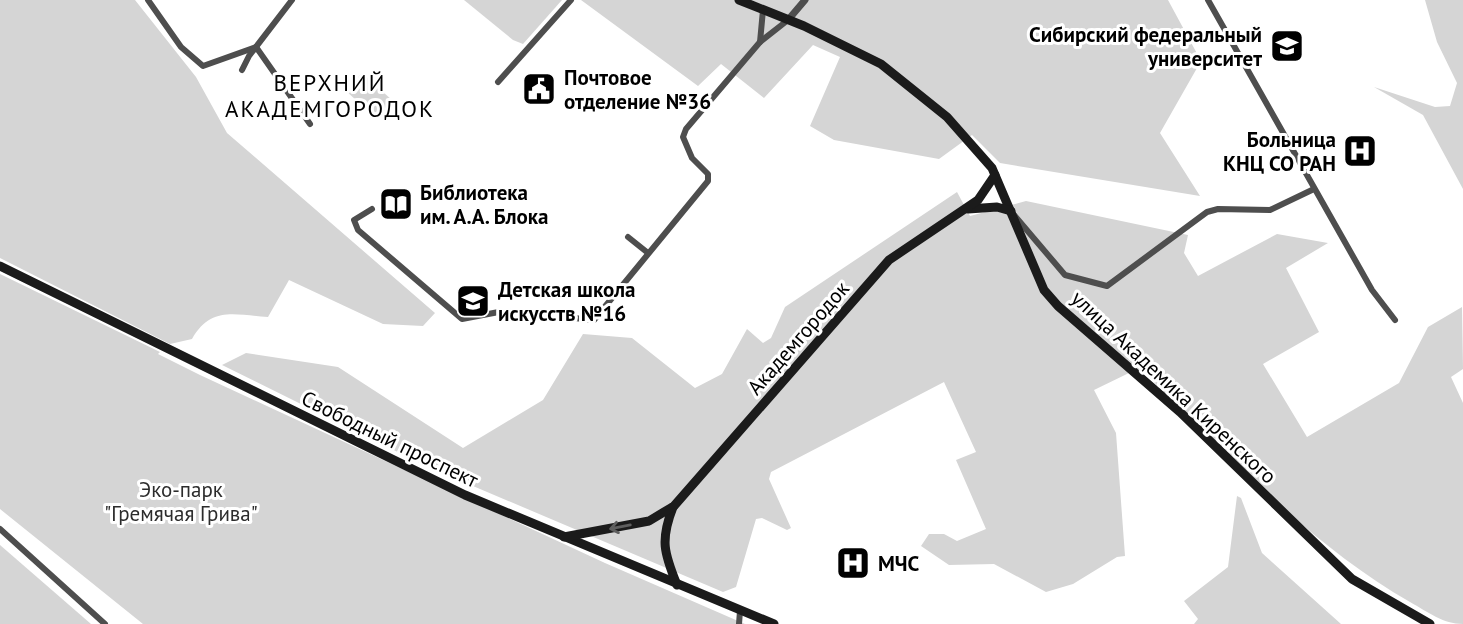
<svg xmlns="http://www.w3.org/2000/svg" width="1463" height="624" font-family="'PT Sans',sans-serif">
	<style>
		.green { fill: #d5d5d5 }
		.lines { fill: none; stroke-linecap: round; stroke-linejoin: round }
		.minor { stroke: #4e4e4e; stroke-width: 6 }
		.tertiary { stroke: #4e4e4e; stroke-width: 7 }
		.secondary { stroke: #1b1b1b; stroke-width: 9 }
		.oneway { stroke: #5f5f5f }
		.labels { text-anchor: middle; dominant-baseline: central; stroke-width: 6; stroke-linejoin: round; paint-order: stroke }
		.poi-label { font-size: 21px; font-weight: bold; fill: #000; stroke: #fff; text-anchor: start }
		.street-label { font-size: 21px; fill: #000; stroke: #fff }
		.park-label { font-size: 21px; fill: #2c2c2c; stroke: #fff }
		.neighbourhood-label { font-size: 23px; letter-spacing: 2px; fill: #000; stroke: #fff }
	</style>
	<rect width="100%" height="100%" fill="#fff"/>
	<g class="green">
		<path d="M0 0H135L196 77 227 133 435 313 423 326 383 324 289 280 268 317C234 315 211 306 192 339L170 344 0 258Z"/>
		<path d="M464 0H562L523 44 513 40Z"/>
		<path d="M581 0H1168L1201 61 1160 133 1200 196 1000 163 972 135 939 159 834 140 810 126 840 57 813 45 764 98 721 64 698 86Z"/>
		<path d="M1425 0H1463V189L1423 115 1374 87 1435 107 1450 106 1457 83 1437 42Z"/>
		<path d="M362 73 393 101 377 119 346 91Z"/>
		<path d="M957 192 970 216 1026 201 1188 235 1184 253 1198 276 1277 234 1328 243 1286 268 1319 332 1263 364 1307 437 1399 383 1428 327 1462 307 1463 369 1451 377 1463 403V624C1443 624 1428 612 1410 602 1309 544 1227 455 1145 373H1129L1094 390 1116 433 1125 556 1117 557 1073 584 1046 592 994 564 949 565 921 546 929 534H944L957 541 986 529 956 460 976 452 944 382 771 472 769 479 791 528 787 530 762 518 756 519 736 587 723 592 426 466 222 365 246 353 338 367 463 448 543 400 583 334 632 338 695 388 722 374 747 329 763 343 771 338 785 307Z"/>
		<path d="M0 274 160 352 158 354 200 375 605 563 745 624H143L0 509Z"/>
		<path d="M1237 496 1241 498 1262 553 1341 624H1194L1198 619 1184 601 1228 567Z"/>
		<path d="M0 545 91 624H0Z"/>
	</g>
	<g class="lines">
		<g class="minor">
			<path d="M148 0 181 47 203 66 256 47"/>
			<path d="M1208 0 1372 290 1395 320"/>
			<path d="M760 42 763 10"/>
			<path d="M256 47 310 124"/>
			<path d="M242 70 249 56 292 0"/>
			<path d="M498 82 571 0"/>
			<path d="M372 209 354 220 358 230 462 319 504 311 594 320 708 181V174L692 158 683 137 686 129 760 42 788 20"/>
			<path d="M1014 215 1065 275 1107 286 1207 212 1218 209 1270 210 1314 189"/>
			<path d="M628 237 648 253"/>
			<path d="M0 529 105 624"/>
			<path d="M739 624 740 611"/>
		</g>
		<path class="tertiary" d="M788 20 805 0"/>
		<g class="secondary">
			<path d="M739 0 804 26 881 64 947 117 992 168 1044 290 1058 306 1180 412 1352 579 1430 624"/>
			<path d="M968 209 997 207 1011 211"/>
			<path d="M0 266 465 495 774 624"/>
			<path d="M673 507C660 540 664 553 677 585"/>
			<path d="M564 537 649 521 674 506 889 260 978 200 995 175"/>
		</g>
	</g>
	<defs><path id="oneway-shaft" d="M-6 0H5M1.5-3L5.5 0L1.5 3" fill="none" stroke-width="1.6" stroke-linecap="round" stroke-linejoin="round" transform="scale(1.75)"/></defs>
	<use class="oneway" href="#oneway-shaft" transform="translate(620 527) rotate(169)"/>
	<defs>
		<symbol id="university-square" viewBox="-11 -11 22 22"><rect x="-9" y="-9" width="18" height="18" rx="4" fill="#000" stroke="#fff"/><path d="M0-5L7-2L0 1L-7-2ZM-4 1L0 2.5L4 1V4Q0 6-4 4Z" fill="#fff"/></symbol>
		<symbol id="civic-square" viewBox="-11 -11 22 22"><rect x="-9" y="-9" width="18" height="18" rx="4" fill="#000" stroke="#fff"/><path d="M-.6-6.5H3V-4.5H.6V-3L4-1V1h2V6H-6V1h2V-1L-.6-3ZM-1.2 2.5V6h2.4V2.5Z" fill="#fff"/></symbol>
		<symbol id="hospital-square" viewBox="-11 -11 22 22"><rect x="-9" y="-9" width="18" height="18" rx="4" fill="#000" stroke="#fff"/><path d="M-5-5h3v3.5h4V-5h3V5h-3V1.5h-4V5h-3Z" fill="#fff"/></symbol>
		<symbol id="library-square" viewBox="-11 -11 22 22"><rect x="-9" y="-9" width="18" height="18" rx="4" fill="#000" stroke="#fff"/><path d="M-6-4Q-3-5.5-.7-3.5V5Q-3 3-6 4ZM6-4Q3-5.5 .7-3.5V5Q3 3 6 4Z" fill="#fff"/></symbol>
		<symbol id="school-square" viewBox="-11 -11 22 22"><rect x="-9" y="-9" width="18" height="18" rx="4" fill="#000" stroke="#fff"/><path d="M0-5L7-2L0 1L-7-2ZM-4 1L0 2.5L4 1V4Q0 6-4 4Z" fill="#fff"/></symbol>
	</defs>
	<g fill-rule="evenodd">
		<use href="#university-square" x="1268" y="27" width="38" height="38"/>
		<use href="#civic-square" x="520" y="70" width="38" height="38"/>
		<use href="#hospital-square" x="1341" y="132" width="38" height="38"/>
		<use href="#library-square" x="377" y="185" width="38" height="38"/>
		<use href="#school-square" x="454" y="282" width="38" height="38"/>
		<use href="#hospital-square" x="834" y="544" width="38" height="38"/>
	</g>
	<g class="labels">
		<g class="poi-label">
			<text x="1262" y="34" text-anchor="end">Сибирский федеральный<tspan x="1262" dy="24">университет</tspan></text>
			<text x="564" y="77">Почтовое<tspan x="564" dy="24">отделение №36</tspan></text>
			<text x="1336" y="139" text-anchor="end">Больница<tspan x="1336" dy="24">КНЦ СО РАН</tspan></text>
			<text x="420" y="192">Библиотека<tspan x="420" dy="24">им. А.А. Блока</tspan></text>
			<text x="498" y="289">Детская школа<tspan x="498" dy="24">искусств №16</tspan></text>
			<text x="878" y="563">МЧС</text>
		</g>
		<g class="street-label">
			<text transform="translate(798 338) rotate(-49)">Академгородок</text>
			<text transform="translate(1174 387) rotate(43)">улица Академика Киренского</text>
			<text transform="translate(390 439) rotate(26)">Свободный проспект</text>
		</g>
		<g class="park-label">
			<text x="181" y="489">Эко-парк<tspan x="181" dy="24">"Гремячая Грива"</tspan></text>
		</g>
		<g class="neighbourhood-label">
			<text x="330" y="82">ВЕРХНИЙ<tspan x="330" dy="26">АКАДЕМГОРОДОК</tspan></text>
		</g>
	</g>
</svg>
